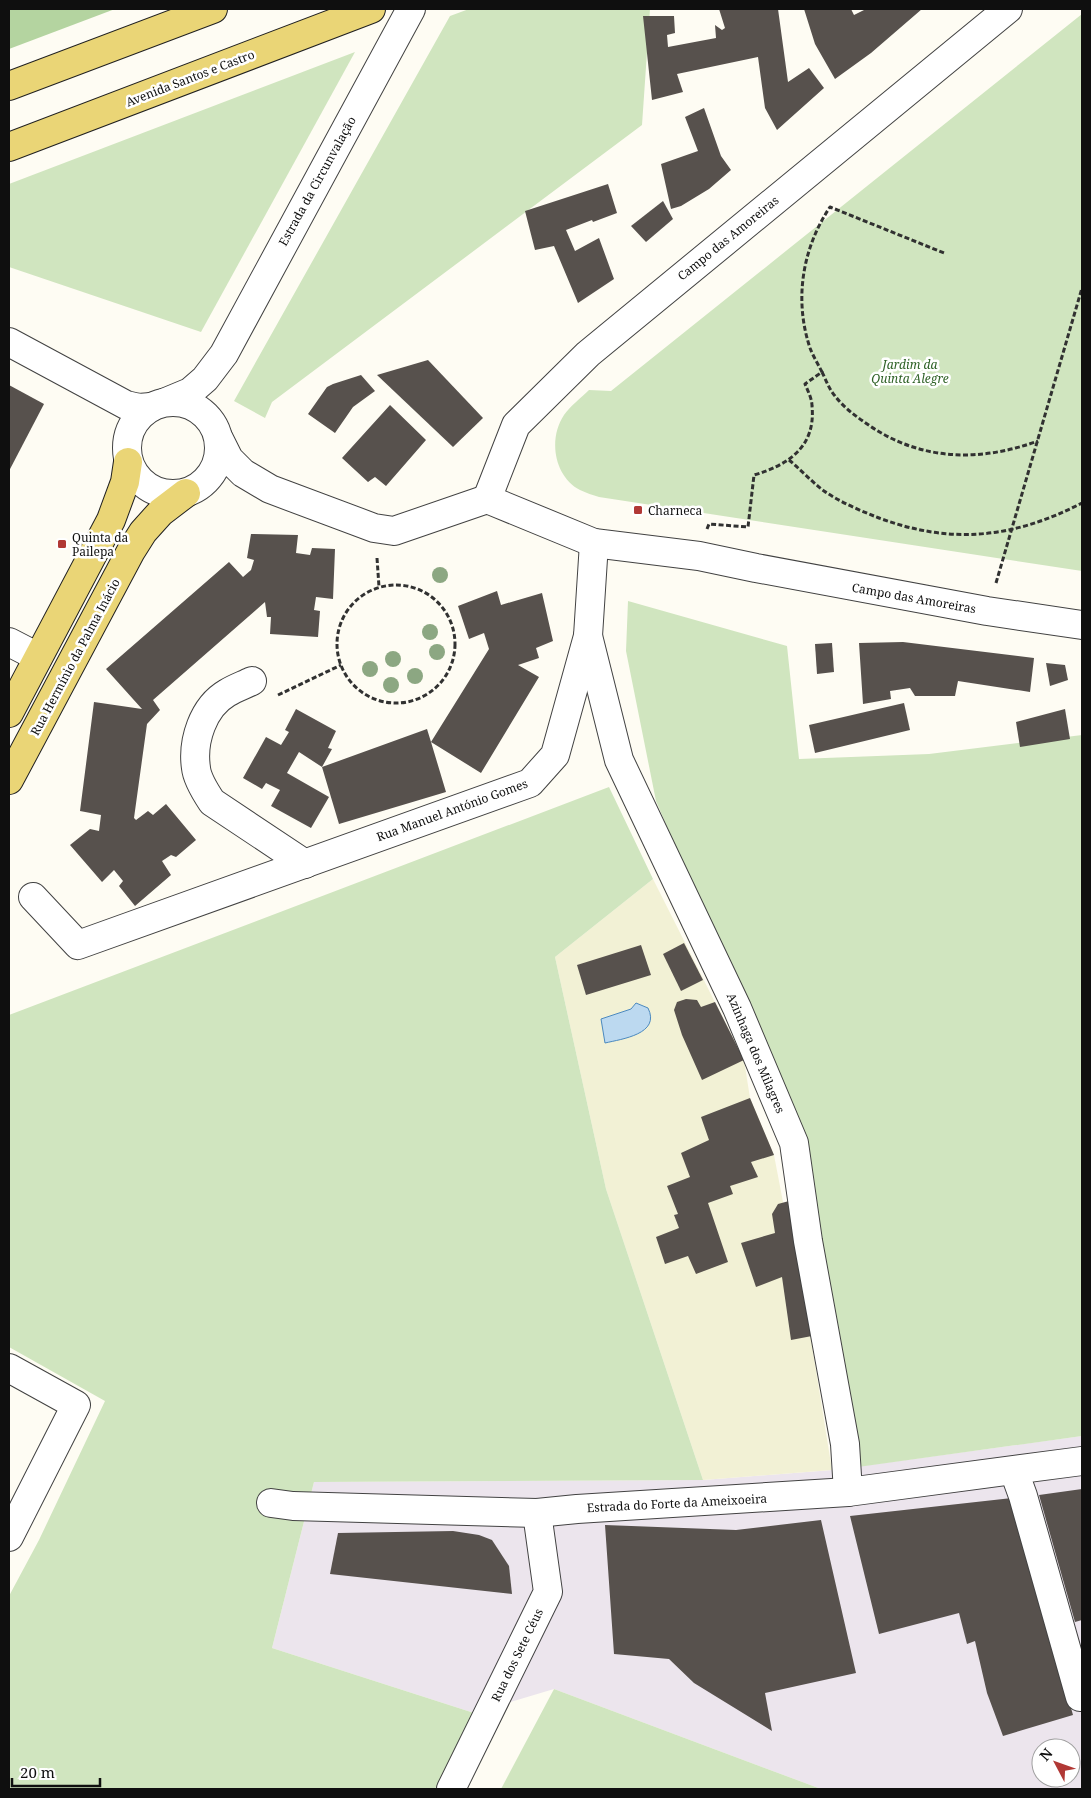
<svg xmlns="http://www.w3.org/2000/svg" width="1091" height="1798" font-family="'Noto Serif',serif">
	<style>
		.industrial { fill: #ece5ed; fill-rule: evenodd }
		.farmland { fill: #f2f1d5 }
		.green { fill: #d0e5bf }
		.forest { fill: #b4d4a0 }
		.water { fill: #bcd9f0; stroke: #4b89bf }
		.building { fill: #57514d }
		.lines { fill: none; stroke-linecap: round; stroke-linejoin: round }
		.minor-casing { stroke: #424242; stroke-width: 30 }
		.major-casing { stroke: #202020; stroke-width: 30 }
		.path { stroke: #313131; stroke-width: 3; stroke-dasharray: 5 2.5; stroke-linecap: butt }
		.minor { stroke: #fff; stroke-width: 28 }
		.major { stroke: #ead576; stroke-width: 28 }
		.tree { fill: #8ca782 }
		.poi-dot { fill: #b13835; stroke: #fff; stroke-width: 2 }
		.labels { text-anchor: middle; dominant-baseline: central; stroke-width: 5; stroke-linejoin: round; paint-order: stroke }
		.street-label { font-size: 12px; fill: #0f0f0f; stroke: #fff }
		.park-label { font-size: 12px; font-style: italic; fill: #2e6126; stroke: #fff }
		.poi-label { font-size: 12px; fill: #0f0f0f; stroke: #fff; text-anchor: start }
	</style>
	<rect width="100%" height="100%" fill="#fefcf3"/>
	<path class="industrial" d="M1082 1436V1789H821L554 1689 474 1713 272 1648 314 1482 703 1480 832 1470ZM1041 1748H1071V1778H1041Z"/>
	<path class="farmland" d="M653 879 744 1060 750 1098 774 1155 783 1202 800 1271 832 1470 703 1480 606 1189 555 957Z"/>
	<g class="green">
		<path d="M469 9H650L642 125 272 402 265 418 234 401 450 16Z"/>
		<path d="M1082 14V571L599 497C593 495 586 493 580 490 554 476 548 439 564 415 570 406 581 398 589 390L611 391Z"/>
		<path d="M355 52 201 332 9 267V184Z"/>
		<path d="M628 601 787 646 799 759 929 754 1082 735V1436L858 1467 802 1142 656 801 626 651Z"/>
		<path d="M609 787 653 879 555 957 606 1189 703 1480 314 1482 272 1648 474 1713 435 1789H9V1596L39 1540 105 1401 9 1347V1015Z"/>
		<path d="M554 1689 821 1789H501Z"/>
	</g>
	<path class="forest" d="M9 9H115L9 49Z"/>
	<path class="water" d="M636 1003 648 1008C661 1034 622 1039 605 1043L601 1019 631 1009Z"/>
	<g class="building">
		<path d="M719 9H778L788 82 809 68 824 88 777 130 765 108 758 57 677 74 683 92 652 100 643 16H674L675 33 667 35 668 47 716 38 715 25 722 30 725 28Z"/>
		<path d="M804 9H851L854 15 866 9H922L871 53 835 79 815 44Z"/>
		<path d="M704 108 721 156 731 170 709 189 681 206 671 209 661 164 698 151 685 117Z"/>
		<path d="M608 184 617 213 593 222 592 220 566 230 575 251 599 238 614 279 578 303 554 246 535 250 525 211Z"/>
		<path d="M663 201 673 219 646 242 631 226Z"/>
		<path d="M428 360 483 418 453 447 377 375Z"/>
		<path d="M361 375 375 391 353 407 335 433 308 414 327 387 333 384Z"/>
		<path d="M9 385 44 404 9 471Z"/>
		<path d="M390 405 426 440 386 486 375 477 368 482 342 458Z"/>
		<path d="M251 534 298 535 296 553 310 555 312 548 335 549 333 599 316 597 314 610 320 611 318 637 270 634 271 617H267L265 602 153 700 160 710 147 724 134 818 136 820 148 811 153 815 166 804 196 840 176 857 171 855 162 861 171 875 135 906 119 886 123 881 114 870 102 882 70 845 90 829 99 831 101 815 80 811 94 702 142 709 106 669 229 562 243 577 251 570 254 560 247 558Z"/>
		<path d="M497 591 501 605 542 593 553 641 536 648 539 658 518 665 539 677 481 773 431 742 446 792 339 824 322 767 427 729 431 742 489 649 484 633 469 639 458 606Z"/>
		<path d="M903 642 1034 658 1030 692 958 681 955 696H915L910 688 890 691 891 699 863 704 859 643Z"/>
		<path d="M832 643 834 672 817 674 815 644Z"/>
		<path d="M1046 663 1065 665 1068 680 1050 686Z"/>
		<path d="M904 703 910 730 815 753 809 725Z"/>
		<path d="M296 709 336 731 328 748 332 749 322 767 299 752 287 773 329 797 311 828 271 806 280 790 266 783 262 789 243 778 266 737 281 745 289 732 285 730Z"/>
		<path d="M1065 709 1070 739 1020 747 1016 722Z"/>
		<path d="M684 943 703 980 681 991 663 954Z"/>
		<path d="M641 945 651 975 586 995 577 965Z"/>
		<path d="M686 999 697 1000 701 1007 715 1002 744 1060 702 1080 682 1035 674 1010 677 1002Z"/>
		<path d="M750 1098 774 1155 751 1162 758 1177 730 1186 733 1194 708 1203 728 1262 696 1274 688 1256 665 1264 656 1237 679 1228 674 1215 678 1214 667 1186 690 1177 681 1153 709 1140 701 1117Z"/>
		<path d="M789 1201 812 1336 791 1340 782 1277 756 1287 741 1243 775 1233 772 1214 778 1204Z"/>
		<path d="M1082 1489V1620L1075 1622 1039 1495Z"/>
		<path d="M1012 1498 1073 1715 1003 1736 987 1693 975 1641 967 1644 959 1613 879 1634 850 1516Z"/>
		<path d="M821 1520 856 1673 765 1693 772 1731 694 1683 669 1659 614 1654 605 1525 736 1530Z"/>
		<path d="M453 1531 479 1535 492 1540 509 1566 512 1594 330 1574 338 1533Z"/>
	</g>
	<g class="lines">
		<defs>
			<g id="minor">
				<path d="M9 342 126 405 139 408 151 407"/>
				<circle cx="173" cy="448" r="46"/>
				<path d="M166 402 190 392 205 379 224 354 411 9"/>
				<path d="M219 439 229 459 243 473 270 489 374 528 394 531 487 499 594 543 699 556 756 568 987 611 1082 625"/>
				<path d="M487 499 516 425 588 354 1008 9"/>
				<path d="M588 636 619 760 737 1008 794 1143 808 1241 845 1444 848 1492"/>
				<path d="M9 642 38 657"/>
				<path d="M252 681C244 685 235 688 227 693 203 707 192 741 196 768 197 779 206 793 212 802L305 864"/>
				<path d="M33 897 78 945 530 783 555 755 588 636 594 543"/>
				<path d="M9 1368 76 1405 9 1537"/>
				<path d="M1014 1471 1023 1496 1080 1697"/>
				<path d="M271 1503 293 1506 537 1513 577 1509 848 1492 1082 1461"/>
				<path d="M451 1789 548 1592 537 1513"/>
			</g>
			<g id="major">
				<path d="M9 86 213 9"/>
				<path d="M9 147 371 9"/>
				<path d="M9 713 111 520 125 482 128 462"/>
				<path d="M9 780 131 551 143 532 161 512 186 493"/>
			</g>
		</defs>
		<use href="#minor" class="minor-casing"/>
		<use href="#major" class="major-casing"/>
		<g class="path">
			<path d="M822 372C826 380 829 389 835 396 844 408 857 417 870 426 922 461 980 462 1038 441"/>
			<path d="M789 460C801 470 812 482 824 491 840 502 861 511 879 518 952 545 1014 538 1082 503"/>
			<path d="M707 529 709 524 748 527 754 475C788 465 816 447 812 406 812 399 808 391 805 384L822 372C818 364 813 356 810 348 794 300 802 249 830 207L944 253"/>
			<path d="M377 558 379 587"/>
			<path d="M996 583 1082 288"/>
			<circle cx="396" cy="644" r="59"/>
			<path d="M278 695 341 665"/>
		</g>
		<use href="#minor" class="minor"/>
		<use href="#major" class="major"/>
	</g>
	<g class="tree">
		<circle cx="440" cy="575" r="8"/>
		<circle cx="430" cy="632" r="8"/>
		<circle cx="437" cy="652" r="8"/>
		<circle cx="393" cy="659" r="8"/>
		<circle cx="370" cy="669" r="8"/>
		<circle cx="415" cy="676" r="8"/>
		<circle cx="391" cy="685" r="8"/>
	</g>
	<g class="poi-dot">
		<rect x="633" y="505" width="10" height="10" rx="2.5"/>
		<rect x="57" y="539" width="10" height="10" rx="2.5"/>
	</g>
	<g class="labels">
		<g class="street-label">
			<text transform="translate(190 78) rotate(-21)">Avenida Santos e Castro</text>
			<text transform="translate(317 181) rotate(-61)">Estrada da Circunvalação</text>
			<text transform="translate(728 238) rotate(-39)">Campo das Amoreiras</text>
			<text transform="translate(914 598) rotate(10)">Campo das Amoreiras</text>
			<text transform="translate(75 657) rotate(-62)">Rua Hermínio da Palma Inácio</text>
			<text transform="translate(452 810) rotate(-20)">Rua Manuel António Gomes</text>
			<text transform="translate(756 1053) rotate(67)">Azinhaga dos Milagres</text>
			<text transform="translate(677 1503) rotate(-3)">Estrada do Forte da Ameixoeira</text>
			<text transform="translate(517 1655) rotate(-64)">Rua dos Sete Céus</text>
		</g>
		<g class="park-label">
			<text x="910" y="364">Jardim da<tspan x="910" dy="14">Quinta Alegre</tspan></text>
		</g>
		<g class="poi-label">
			<text x="648" y="510">Charneca</text>
			<text x="72" y="537">Quinta da<tspan x="72" dy="14">Pailepa</tspan></text>
		</g>
	</g>
	<rect width="1091" height="1798" fill="none" stroke="#0f0f0f" stroke-width="20"/>
	<g transform="translate(1056 1763) rotate(311)"><circle r="24" fill="#ffffff" stroke="#9f9f9f"/>
	<path d="M0-4L9 19L0 12L-9 19Z" fill="#b13835"/>
	<text y="-8" font-size="14" font-weight="bold" text-anchor="middle" fill="#0f0f0f">N</text>
	</g>
	<path d="M12 1778v8h88v-8" fill="none" stroke="#0f0f0f" stroke-width="2.5"/>
	<text x="20" y="1778" font-size="15" fill="#0f0f0f" stroke="#ffffff" stroke-width="4" paint-order="stroke">20 m</text>
</svg>
